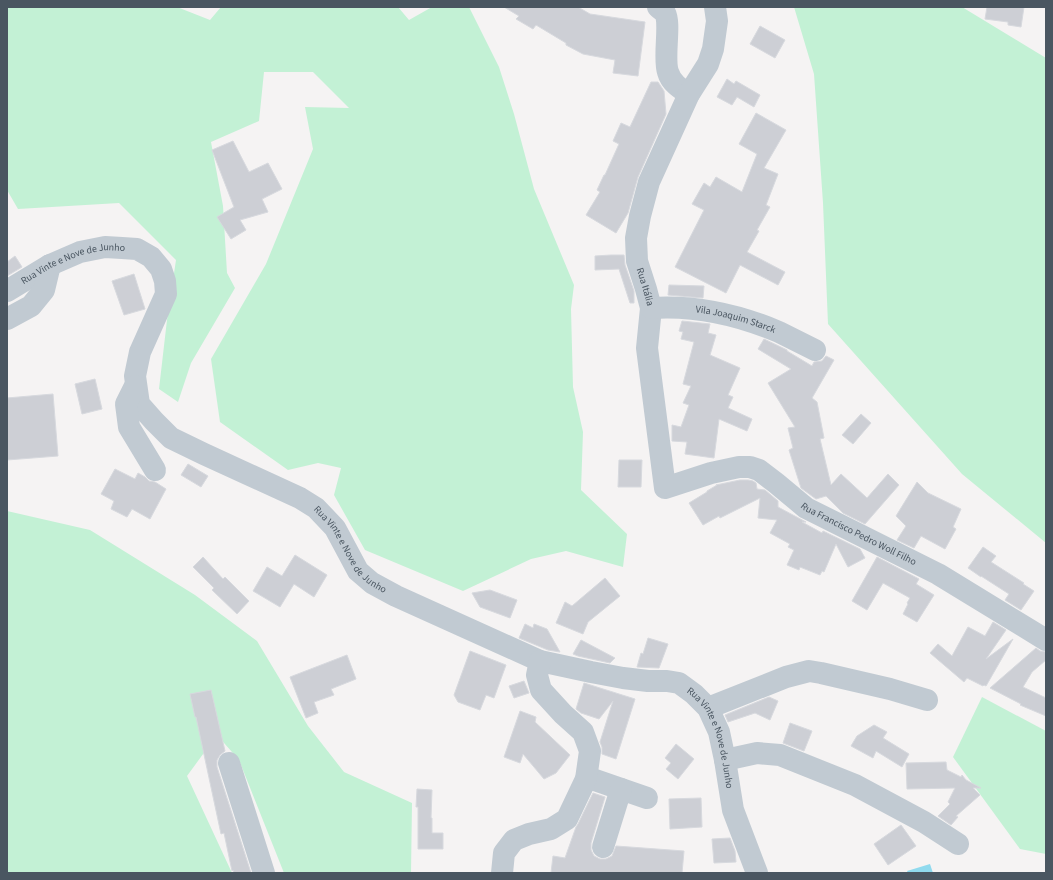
<svg xmlns="http://www.w3.org/2000/svg" width="1053" height="880" font-family="'Source Sans 3',sans-serif">
	<style>
		.green { fill: #c3f1d5 }
		.water { fill: #90daee }
		.building { fill: #cdcfd5; stroke: #d7d9de }
		.lines { fill: none; stroke-linecap: round; stroke-linejoin: round }
		.minor { stroke: #c1cad2; stroke-width: 22 }
		.labels { text-anchor: middle; dominant-baseline: central; stroke-width: 3; stroke-linejoin: round; paint-order: stroke }
		.street-label { font-size: 10px; fill: #4a5661; stroke: #fff }
	</style>
	<rect width="100%" height="100%" fill="#f5f3f3"/>
	<g class="green">
		<path d="M7 7H177L210 20 221 7H398L409 20 432 7H469L499 67 514 114 534 189 574 285 571 309 573 387 583 432 581 490 627 534 623 567 566 551 531 559 463 591 365 550 334 495 341 468 318 463 288 470 220 422 211 359 266 264 313 149 305 107 349 108 313 72H264L259 121 211 142 223 206 227 273 235 288 191 363 178 402 159 389 167 320 176 260 119 203 18 209 7 190Z"/>
		<path d="M794 7H962L1046 58V543L962 474 828 324 823 203 814 74Z"/>
		<path d="M7 511 90 530 195 595 257 641 308 726 344 772 412 803 411 873H284L239 760 217 735 187 776 232 873H7Z"/>
		<path d="M982 697 1046 731V854L1020 849 953 757Z"/>
	</g>
	<path class="water" d="M930 864 933 873H908L907 871Z"/>
	<g class="building">
		<path d="M504 7H578L590 14 645 22 638 76 613 73 615 60 583 54 566 45V43L536 25 533 29 516 19 519 16Z"/>
		<path d="M987 7H1024L1021 27 1008 25V22L985 19Z"/>
		<path d="M760 26 785 40 775 58 750 44Z"/>
		<path d="M727 79 734 84 736 81 760 95 754 107 737 97 732 105 717 97Z"/>
		<path d="M651 82H658L664 91 666 114 638 177 628 213 616 233 586 215 600 192 597 190 604 175H605L619 144 613 141 621 123 630 127Z"/>
		<path d="M756 113 786 130 764 168 778 174 766 205 770 207 757 230 759 231 747 252 785 272 778 285 740 265 726 293 675 267 704 210 692 204 704 183 710 187 716 177 742 192 757 154 739 144Z"/>
		<path d="M233 141 249 172 268 163 282 189 262 199 268 212 240 220 246 230 231 239 217 217 234 207 212 150Z"/>
		<path d="M611 255H624L625 265 634 291V303H630L619 269 595 270V256Z"/>
		<path d="M15 256 22 267 7 276V262Z"/>
		<path d="M134 274 145 309 124 315 112 281Z"/>
		<path d="M669 285 704 286 703 298 668 295Z"/>
		<path d="M682 321 710 324 708 333 716 335 710 355 740 368 728 395 733 397 728 408 752 419 747 431 719 419 714 458 685 454 687 442 672 441V425L681 427 689 405 683 403 691 386 683 384 694 342 681 339 683 332 679 331Z"/>
		<path d="M764 339 787 350V351L812 366 814 362 822 361 826 356 834 360 812 398 817 402 824 438 820 439 831 485 841 474 867 498 888 474 899 485 865 524 843 513 826 496 816 499 801 488 789 450 793 448 788 428 795 427 768 383 791 369 758 349Z"/>
		<path d="M95 379 102 409 82 414 75 384Z"/>
		<path d="M53 394 58 456 7 460V398Z"/>
		<path d="M861 414 871 423 853 444 842 435Z"/>
		<path d="M619 460H642L641 487H618Z"/>
		<path d="M188 464 208 476 201 487 181 475Z"/>
		<path d="M115 469 135 479 138 473 145 477 149 481 155 482 166 489 150 519 132 509 127 517 111 509 114 501 101 494Z"/>
		<path d="M740 480H748L753 481 756 483 757 489 765 490 778 501V507L806 522H802L822 533 823 531 860 549 865 558 848 567 836 544 824 572 822 571 820 575 800 567 799 570 787 565 794 550 788 547 790 544 770 533 777 520 758 518 760 498 720 518 719 516 703 525 689 503 707 492V491L717 485H716Z"/>
		<path d="M917 482 928 493 961 509 953 527 956 529 945 549 921 536 914 548 897 540 906 526 896 516Z"/>
		<path d="M983 547 996 556 991 562 1024 583 1023 584 1034 591 1021 610 1005 600 1009 594 981 576V577L968 568Z"/>
		<path d="M295 555 327 575 314 597 294 584 280 607 253 591 267 567 282 576Z"/>
		<path d="M203 557 223 579 225 577 249 601 237 614 212 590 214 588 193 567Z"/>
		<path d="M877 557 919 579 916 584 934 595 917 622 903 614 908 604 907 603 910 598 883 583 867 610 852 601Z"/>
		<path d="M605 578 620 596 588 622 583 634 556 623 565 602 572 606Z"/>
		<path d="M490 590 517 600 510 618 480 607 472 593Z"/>
		<path d="M993 622 1006 630 986 659 1013 639 986 686 984 685 983 686 967 678 964 682 930 653 938 644 952 656 968 627 985 636Z"/>
		<path d="M525 624 533 628 534 624 547 629 560 652 548 650 519 638Z"/>
		<path d="M648 638 668 644 659 668 637 667 641 653 643 654Z"/>
		<path d="M581 640 615 658 610 663 578 656 573 654Z"/>
		<path d="M1036 648 1040 651 1046 652V660L1032 672 1023 687 1046 698V716L1020 705 1021 704 990 688Z"/>
		<path d="M470 651 506 665 494 698 486 695 480 710 458 702 454 695Z"/>
		<path d="M347 655 356 679 331 689 334 695 314 702 318 713 306 718 290 677Z"/>
		<path d="M524 681 529 693 514 698 509 686Z"/>
		<path d="M584 683 635 699 616 759 602 754V747L600 742 613 701 599 719 581 713 576 709Z"/>
		<path d="M211 690 225 751 220 755 217 760V767L251 873H234L233 870 232 871 224 833 221 834 196 717H195L190 694Z"/>
		<path d="M769 697 778 701 770 720 755 713 728 722 725 715Z"/>
		<path d="M520 711 536 717 535 722 570 755 556 773 544 779 523 754 520 763 504 757Z"/>
		<path d="M790 723 812 731 804 751 783 743Z"/>
		<path d="M874 725 887 732 883 738 909 754 902 767 876 751 873 758 851 746 857 736Z"/>
		<path d="M676 744 694 759 678 779 666 769 671 763 665 758Z"/>
		<path d="M946 762 947 770 961 777 962 775 966 780 981 788H973L980 795 956 816 958 817 951 825 938 816 950 804 948 802 955 788 907 789 906 763Z"/>
		<path d="M417 789 432 790 431 818H432V833H443V849H418V807H416Z"/>
		<path d="M593 793 605 797 591 843V850L594 856 600 859H606L612 856 616 846 684 851 682 873H551L553 856 565 858 576 827 578 824Z"/>
		<path d="M701 798 702 827 670 829 669 799Z"/>
		<path d="M901 825 916 846 888 865 874 844Z"/>
		<path d="M730 838 735 851 736 862 714 863 712 839Z"/>
	</g>
	<g class="lines">
		<g class="minor">
			<path d="M658 7C660 9 663 11 665 13 671 24 663 58 668 72 671 83 681 89 689 94"/>
			<path id="s1" d="M715 7 717 21 713 49 708 64 689 94 649 182 640 216 636 238 637 261 646 289 651 308 647 348 665 488 711 473 739 467H750L759 470 776 483 806 508 938 574 1046 640"/>
			<path id="s2" d="M7 291 50 265 80 252 105 247 122 248 137 249 151 257 161 269 165 281 166 294 140 352 135 376 139 404 154 421 171 438 204 454 300 498 316 508 335 528 358 571 372 583 396 596 540 661 591 672 623 678 648 681H667L679 683 694 694 708 708 719 732 725 760 733 810 757 873"/>
			<path id="s3" d="M651 308C695 305 739 315 779 332 791 338 803 344 815 350"/>
			<path d="M7 319 31 306 44 290 50 265"/>
			<path d="M135 386 126 404 129 427 155 470"/>
			<path d="M708 708 786 677 809 671 821 673 890 689 927 700"/>
			<path d="M725 760 757 753 780 755 855 785 924 822 958 844"/>
			<path d="M229 763 264 873"/>
			<path d="M586 779 595 780 647 798"/>
			<path d="M603 847 621 789"/>
			<path d="M502 873 504 853 514 840 529 834 551 829 567 819 586 779 590 751 583 732 563 714 541 690 537 675 540 661"/>
		</g>
	</g>
	<g class="labels">
		<g class="street-label">
			<text stroke="none"><textPath href="#s2" startOffset="73">Rua Vinte e Nove de Junho</textPath></text>
			<text stroke="none"><textPath href="#s1" startOffset="298">Rua Itália</textPath></text>
			<text stroke="none"><textPath href="#s3" startOffset="86">Vila Joaquim Starck</textPath></text>
			<text stroke="none"><textPath href="#s1" startOffset="718">Rua Francisco Pedro Woll Filho</textPath></text>
			<text stroke="none"><textPath href="#s2" startOffset="577">Rua Vinte e Nove de Junho</textPath></text>
			<text stroke="none"><textPath href="#s2" startOffset="1010">Rua Vinte e Nove de Junho</textPath></text>
		</g>
	</g>
	<rect width="1053" height="880" fill="none" stroke="#4a5661" stroke-width="16"/>
</svg>
